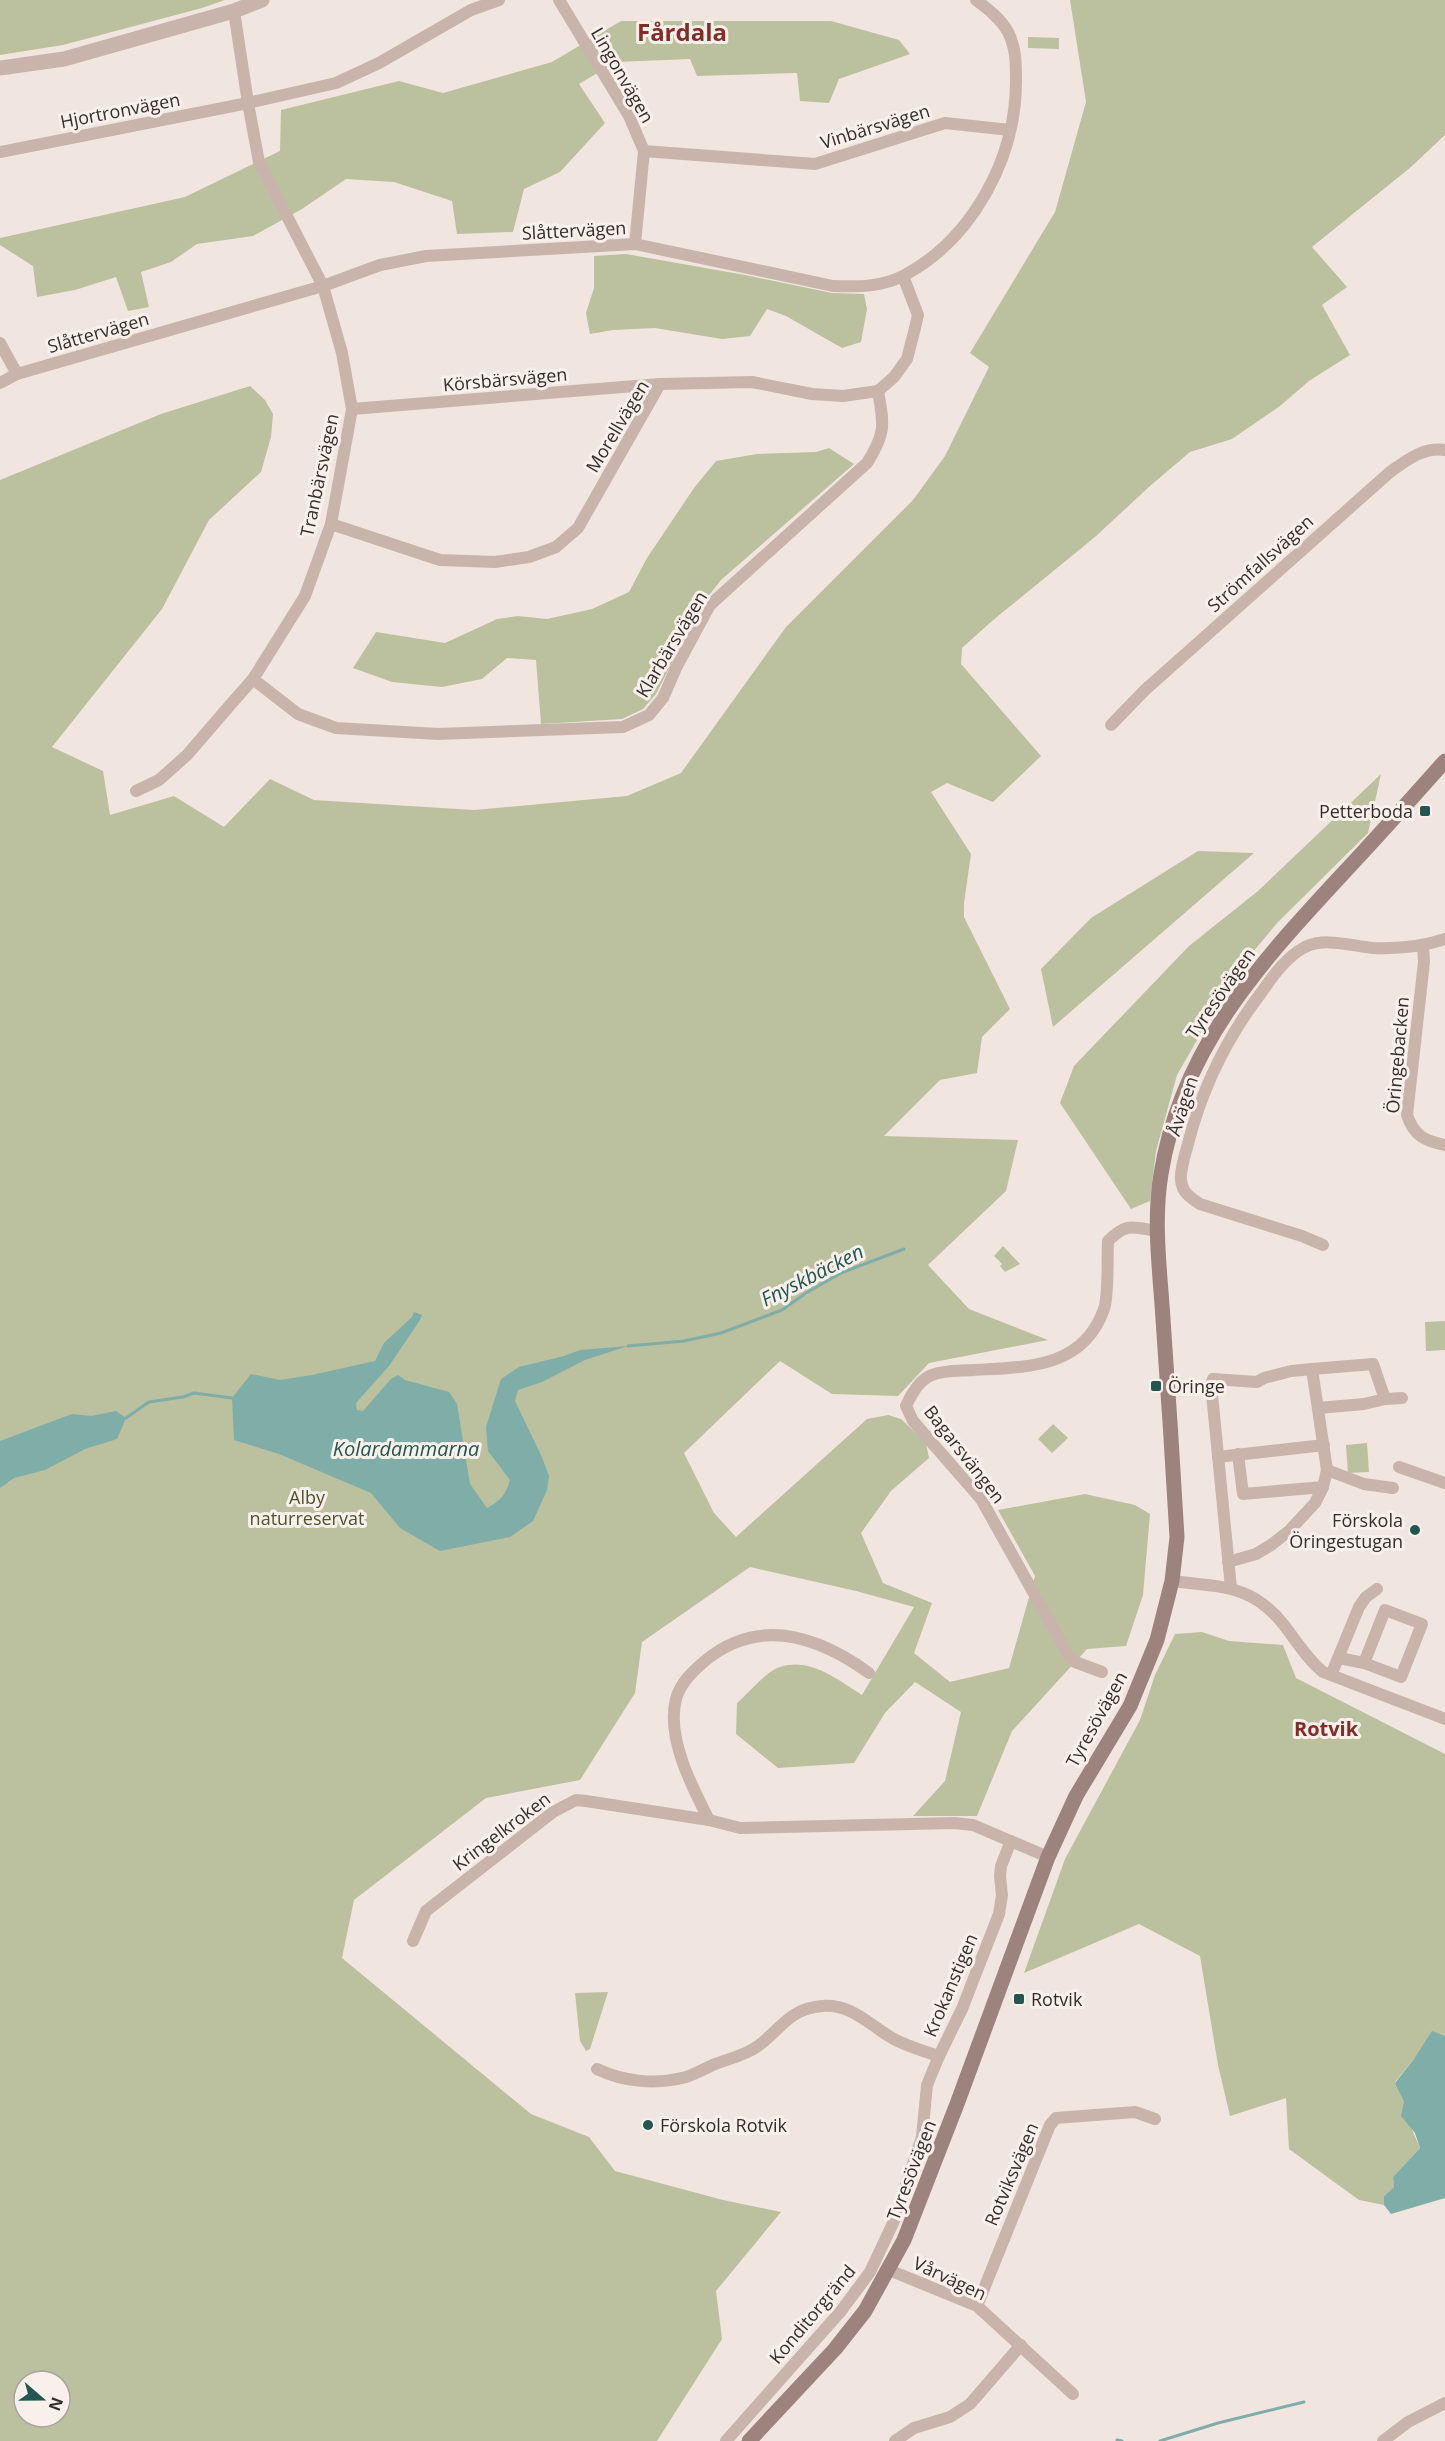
<svg xmlns="http://www.w3.org/2000/svg" width="1445" height="2441" font-family="'Open Sans',sans-serif">
	<style>
		.green { fill: #bbc09f; fill-rule: evenodd }
		.water { fill: #7fada7 }
		.lines { fill: none; stroke-linecap: round; stroke-linejoin: round }
		.stream { stroke: #7fada7; stroke-width: 3 }
		.minor { stroke: #c9b4ab; stroke-width: 12 }
		.tertiary { stroke: #c9b4ab; stroke-width: 15 }
		.secondary { stroke: #9d837d; stroke-width: 15 }
		.poi-dot { fill: #225751; stroke: #f9f0eb; stroke-width: 2 }
		.labels { text-anchor: middle; dominant-baseline: central; stroke-width: 6; stroke-linejoin: round; paint-order: stroke }
		.street-label { font-size: 18px; fill: #372c2a; stroke: #f9f0eb }
		.poi-label { font-size: 18px; fill: #372c2a; stroke: #f9f0eb; text-anchor: start }
		.park-label { font-size: 18px; fill: #4d542f; stroke: #f9f0eb }
		.water-label { font-size: 20px; font-style: italic; fill: #225751; stroke: #f9f0eb }
		.neighbourhood-label { font-size: 20px; font-weight: bold; fill: #822e27; stroke: #f9f0eb }
		.district-label { font-size: 24px; font-weight: bold; fill: #822e27; stroke: #f9f0eb }
	</style>
	<rect width="100%" height="100%" fill="#f1e6df"/>
	<g class="green">
		<path d="M0 0H225L202 8 63 45 0 55Z"/>
		<path d="M1070 0H1445V135L1411 167 1312 247 1347 287 1322 305 1350 355 1309 381 1280 406 1232 439 1190 452 1150 486 1095 537 992 621 962 648 961 664 1041 756 993 802 947 783 931 792 971 854 964 903V917L1010 1009 982 1037 977 1073 940 1080 884 1136 1018 1140 1006 1191 928 1265 969 1309 1048 1340 929 1363 898 1396 832 1394 780 1361 684 1453 714 1513 736 1537 867 1419 888 1415 901 1419 926 1443 929 1458 891 1491 861 1533 883 1583 932 1603 914 1653 950 1682 1009 1668 1035 1576 998 1510 1085 1494 1135 1505 1150 1514 1143 1595 1126 1646 1087 1649 1012 1731 977 1816H913L945 1781 961 1712 915 1682 885 1713 854 1763 778 1768 736 1734 737 1703C747 1694 768 1670 780 1667 810 1657 838 1680 862 1695L914 1607 856 1591 750 1567 642 1642 635 1693 580 1780 486 1798 354 1900 342 1958 531 2114 589 2137 615 2171 723 2200 781 2212 716 2291 722 2339 657 2441H0V480L161 414 250 386 265 400 273 414 271 437 261 472 209 520 162 609 52 747 103 771 110 815 174 796 224 827 270 779 314 800 474 810 627 796 681 773 786 627 913 500 945 456 989 367 970 353 1055 212 1086 102ZM24 2381H60V2417H24Z"/>
		<path d="M621 21H831L899 40 910 54 839 79 829 103 800 101 797 73 697 76 690 59 616 62 579 84 605 123 560 172 524 189 513 232 457 234 452 201 394 182 346 179 302 209 253 236 197 244 171 262 141 272 149 307 128 311 116 277 75 290 37 297 33 266 0 245V238L185 197 280 151 281 110 399 81 443 93 552 62Z"/>
		<path d="M1028 37 1059 38V49L1028 48Z"/>
		<path d="M626 254 745 275 832 293 864 294 867 309 861 342 842 348 786 316 767 309 750 336 722 339 655 328 613 330 590 334 586 313 594 288V256Z"/>
		<path d="M829 448 854 464 721 580 702 604 656 694 643 709 622 719 541 724 536 660 507 658 482 679 442 687 392 682 353 668 376 632 445 643 497 619 518 616 547 619 592 609 629 592 647 558 694 488 716 461 757 454 816 452Z"/>
		<path d="M1381 774 1368 833 1278 922 1237 971 1177 1075 1156 1151 1150 1201 1131 1209 1060 1103 1074 1066 1189 946 1258 891Z"/>
		<path d="M1198 851 1254 853 1053 1027 1041 969 1091 918Z"/>
		<path d="M1003 1246 1020 1264 1005 1272 1000 1266 1002 1264 994 1256Z"/>
		<path d="M1445 1321V1350L1426 1351 1425 1322Z"/>
		<path d="M1053 1424 1068 1438 1052 1453 1038 1439Z"/>
		<path d="M1367 1443 1369 1472 1348 1473 1346 1445Z"/>
		<path d="M1202 1632 1229 1641 1283 1645 1296 1678 1445 1754V2036L1441 2034 1414 2059 1395 2082 1404 2102 1410 2125 1420 2148 1393 2177 1394 2187 1384 2196V2205L1359 2200 1289 2149 1286 2098 1230 2116 1218 2065 1200 1956 1139 1924 1024 1973 1065 1859 1140 1720 1155 1675 1175 1634Z"/>
		<path d="M608 1992 590 2049 586 2051 580 2041 575 1993Z"/>
	</g>
	<g class="water">
		<path d="M414 1312 422 1315 420 1320 389 1366 356 1403 357 1410 363 1411 391 1379 398 1375 405 1380 449 1392 457 1404 470 1484 487 1508C500 1501 506 1495 510 1480L488 1451 486 1427 501 1379 519 1367 564 1356 580 1350 628 1346 585 1360 542 1382 518 1390 515 1401 541 1455 549 1476 547 1490 533 1521 510 1537 440 1551 400 1528 371 1493 279 1454 234 1440 232 1398 251 1374 280 1380 312 1375 375 1361 384 1343 412 1317Z"/>
		<path d="M116 1411 126 1418 117 1439 85 1449 45 1470 14 1478 0 1488V1441L72 1414 91 1416Z"/>
		<path d="M1432 2031 1445 2036V2198L1391 2214 1384 2205V2196L1394 2187 1393 2177 1420 2148 1415 2133 1401 2116 1404 2102 1395 2083 1414 2059Z"/>
	</g>
	<g class="lines">
		<g class="stream">
			<path d="M628 1346 684 1341 721 1333 782 1310 806 1293 841 1273 904 1249"/>
			<path d="M126 1418 149 1402 183 1397 194 1393 232 1398"/>
			<path d="M1117 2440 1122 2441"/>
			<path d="M1160 2441 1218 2423 1304 2402"/>
		</g>
		<g class="minor">
			<path d="M559 0 629 116 644 151 635 244"/>
			<path d="M644 151 815 164 945 123 1010 130"/>
			<path d="M0 152 248 103 336 83 379 63 471 10 499 0"/>
			<path d="M0 343 17 374"/>
			<path d="M0 383 17 374 323 286 380 265 426 256 635 244 833 286C857 287 883 287 905 275 973 238 1016 158 1016 81 1016 63 1016 48 1008 32 1001 19 988 9 976 0"/>
			<path d="M352 409 660 384"/>
			<path d="M331 524 440 560 495 562 529 557 556 547 578 528 660 384 752 382 812 394 843 396 878 391 894 377 907 359 915 328 918 315 903 276"/>
			<path d="M253 679 298 714 336 728 438 734 623 727 649 715 663 698 676 668 710 605 867 463C886 433 884 425 878 391"/>
			<path d="M1111 725 1145 690 1390 472C1407 460 1423 447 1445 450"/>
			<path d="M136 791 159 780 187 755 231 704 253 679 305 596 331 524 352 409 342 353 323 286 259 162 248 103 234 11"/>
			<path d="M1423 946 1424 962 1407 1115C1414 1136 1425 1141 1445 1145"/>
			<path d="M1323 1245 1302 1236 1200 1204C1191 1198 1182 1193 1181 1180 1180 1169 1185 1155 1188 1144 1202 1088 1226 1039 1261 993 1273 976 1286 957 1305 947 1326 937 1351 946 1373 948 1398 949 1422 947 1445 939"/>
			<path d="M1312 1369 1373 1364 1385 1399 1364 1404 1318 1408"/>
			<path d="M1385 1399 1402 1398"/>
			<path d="M1238 1454 1243 1494 1323 1487"/>
			<path d="M1218 1457 1324 1445"/>
			<path d="M1399 1467 1445 1483"/>
			<path d="M1327 1470 1364 1484 1393 1488"/>
			<path d="M1228 1562 1256 1554 1271 1545 1289 1531 1315 1503 1323 1487 1327 1470 1312 1369 1291 1371 1264 1378 1257 1382 1213 1379 1211 1384 1231 1588"/>
			<path d="M1172 1581C1220 1587 1252 1584 1284 1625 1297 1642 1307 1659 1323 1672L1445 1719"/>
			<path d="M1339 1658 1364 1663 1385 1610 1422 1624 1401 1677 1364 1663"/>
			<path d="M1102 1672 1075 1662 1069 1656 981 1499 913 1421 906 1406C911 1395 920 1379 932 1375 944 1370 960 1371 973 1370 1026 1367 1083 1369 1104 1309 1109 1294 1107 1259 1108 1241 1127 1222 1133 1227 1157 1231"/>
			<path d="M1331 1675 1359 1607 1366 1597 1377 1589"/>
			<path d="M709 1820C692 1787 666 1737 676 1699 680 1683 694 1670 706 1660 760 1616 819 1637 869 1673"/>
			<path d="M413 1941 426 1911 553 1812 576 1800 586 1801 709 1820 740 1828 954 1823 973 1825 1048 1857"/>
			<path d="M597 2069C624 2082 656 2085 686 2077 696 2074 706 2068 715 2064 729 2059 746 2055 758 2046 782 2028 789 2009 822 2006 852 2004 868 2024 892 2038 906 2046 923 2051 939 2056L962 2009 999 1914 1002 1895 1000 1876 1001 1866 1011 1841"/>
			<path d="M889 2270 977 2306 1073 2394"/>
			<path d="M977 2306 1050 2125 1056 2118 1135 2112 1155 2119"/>
			<path d="M726 2441 841 2311 870 2272 894 2221 922 2137 927 2085 939 2056"/>
			<path d="M895 2441 914 2428 950 2417 970 2404 1021 2345"/>
			<path d="M1383 2441 1408 2422 1445 2403"/>
		</g>
		<path class="tertiary" d="M0 68 64 59 234 11 262 0"/>
		<path class="secondary" d="M749 2441 835 2349 865 2311 904 2240 957 2104 1048 1857 1076 1796 1130 1706 1157 1640 1172 1581 1177 1537C1173 1464 1168 1392 1163 1319 1160 1271 1153 1222 1161 1174 1183 1037 1274 949 1363 852 1391 822 1418 791 1445 761"/>
	</g>
	<g class="poi-dot">
		<rect x="1419" y="805" width="12" height="12" rx="3"/>
		<rect x="1150" y="1380" width="12" height="12" rx="3"/>
		<circle cx="1415" cy="1530" r="6"/>
		<rect x="1013" y="1993" width="12" height="12" rx="3"/>
		<circle cx="648" cy="2125" r="6"/>
	</g>
	<g class="labels">
		<g class="street-label">
			<text transform="translate(623 75) rotate(60)">Lingonvägen</text>
			<text transform="translate(120 110) rotate(-11)">Hjortronvägen</text>
			<text transform="translate(875 126) rotate(-17)">Vinbärsvägen</text>
			<text transform="translate(574 230) rotate(-3)">Slåttervägen</text>
			<text transform="translate(98 332) rotate(-16)">Slåttervägen</text>
			<text transform="translate(505 379) rotate(-5)">Körsbärsvägen</text>
			<text transform="translate(617 426) rotate(-59)">Morellvägen</text>
			<text transform="translate(319 475) rotate(-78)">Tranbärsvägen</text>
			<text transform="translate(1260 563) rotate(-42)">Strömfallsvägen</text>
			<text transform="translate(671 644) rotate(-59)">Klarbärsvägen</text>
			<text transform="translate(1220 993) rotate(-55)">Tyresövägen</text>
			<text transform="translate(1397 1055) rotate(-85)">Öringebacken</text>
			<text transform="translate(1182 1106) rotate(-72)">Åvägen</text>
			<text transform="translate(965 1454) rotate(52)">Bagarsvängen</text>
			<text transform="translate(1096 1719) rotate(-61)">Tyresövägen</text>
			<text transform="translate(501 1831) rotate(-37)">Kringelkroken</text>
			<text transform="translate(950 1985) rotate(-67)">Krokanstigen</text>
			<text transform="translate(911 2170) rotate(-69)">Tyresövägen</text>
			<text transform="translate(1011 2174) rotate(-67)">Rotviksvägen</text>
			<text transform="translate(950 2278) rotate(25)">Vårvägen</text>
			<text transform="translate(812 2314) rotate(-50)">Konditorgränd</text>
		</g>
		<g class="poi-label">
			<text x="1413" y="811" text-anchor="end">Petterboda</text>
			<text x="1168" y="1386">Öringe</text>
			<text x="1403" y="1520" text-anchor="end">Förskola<tspan x="1403" dy="21">Öringestugan</tspan></text>
			<text x="1031" y="1999">Rotvik</text>
			<text x="660" y="2125">Förskola Rotvik</text>
		</g>
		<g class="park-label">
			<text x="307" y="1497">Alby<tspan x="307" dy="21">naturreservat</tspan></text>
		</g>
		<g class="water-label">
			<text transform="translate(812 1275) rotate(-27)">Fnyskbäcken</text>
			<text x="406" y="1448">Kolardammarna</text>
		</g>
		<g class="neighbourhood-label">
			<text x="1326" y="1728">Rotvik</text>
		</g>
		<g class="district-label">
			<text x="682" y="31">Fårdala</text>
		</g>
	</g>
	<g transform="translate(42 2399) rotate(110)"><circle r="28" fill="#f9f0eb" stroke="#aba29e" stroke-width="1.5"/>
	<path d="M0-4.5L10 22L0 15L-10 22Z" fill="#225751"/>
	<text y="-9" font-size="16" font-weight="bold" text-anchor="middle" fill="#372c2a">N</text>
	</g>
</svg>
